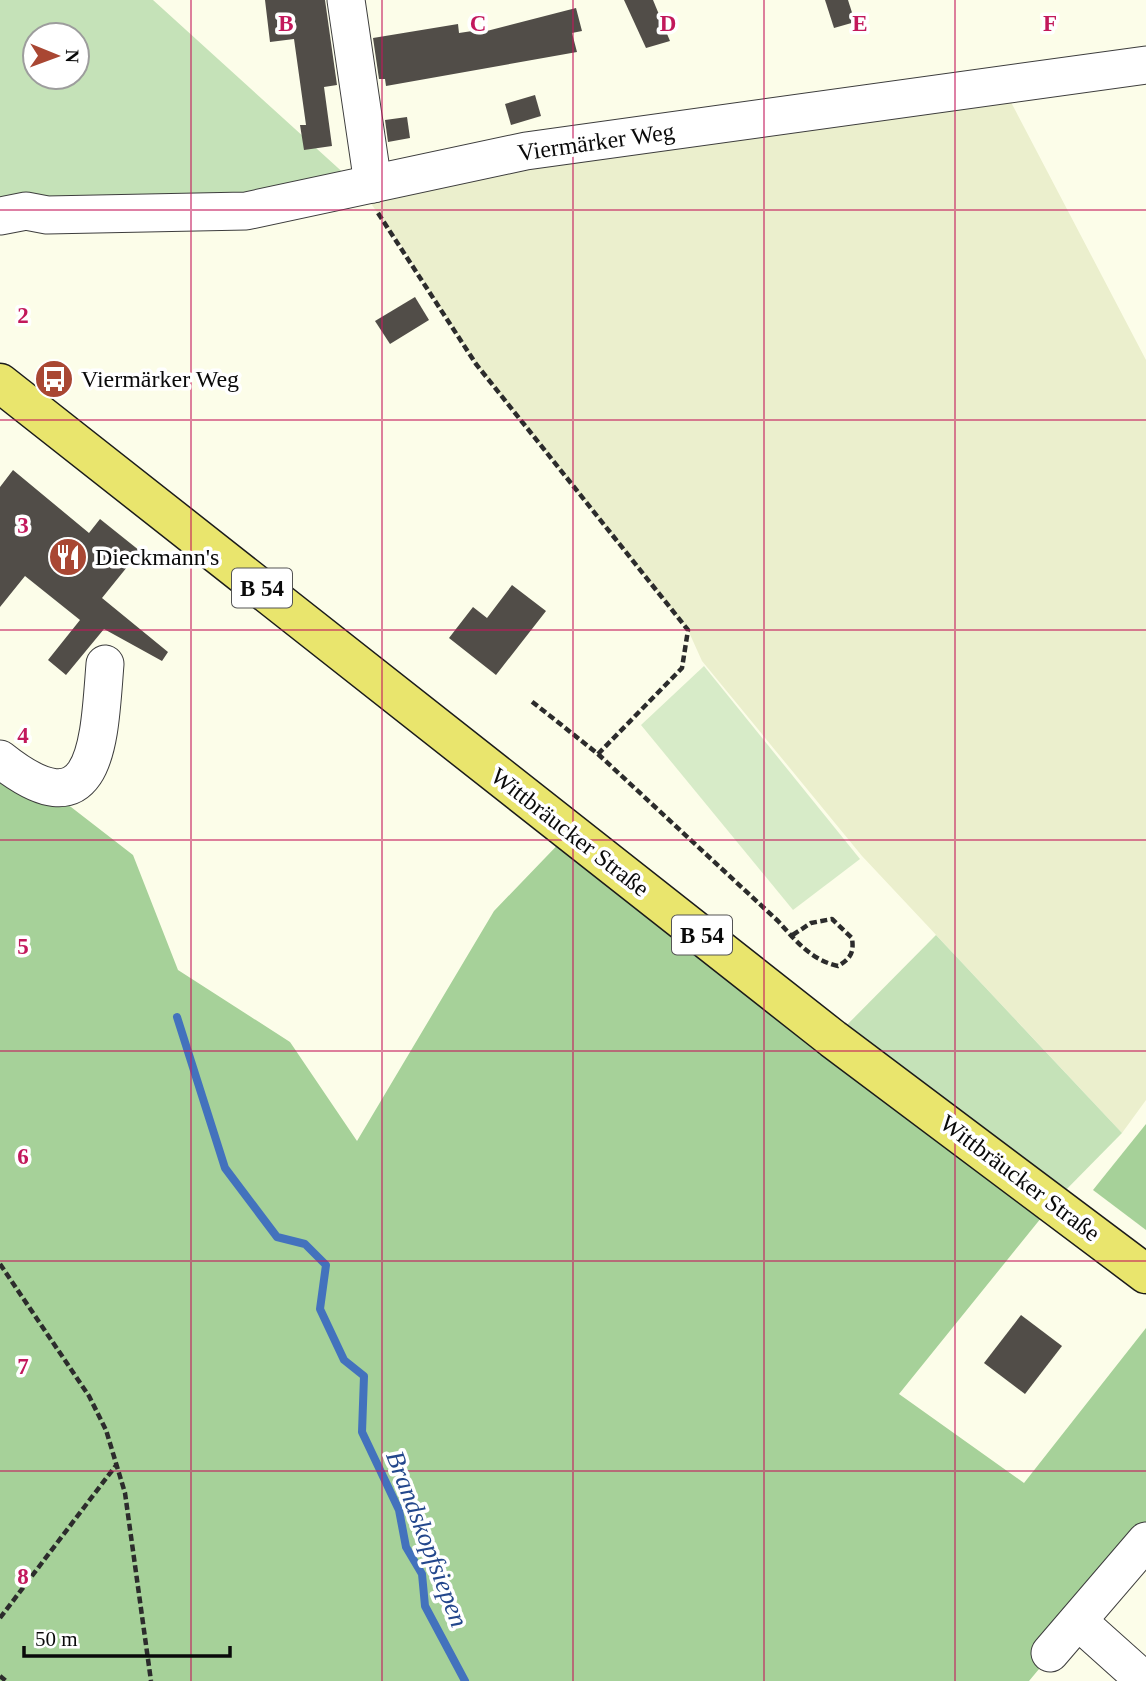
<svg xmlns="http://www.w3.org/2000/svg" width="1146" height="1681" font-family="'Times New Roman',serif">
	<style>
		.farmland { fill: #ebefcd }
		.green { fill: #c5e2b8; fill-rule: evenodd }
		.forest { fill: #a6d199 }
		.pitch { fill: #d7ebc8 }
		.lines { fill: none; stroke-linecap: round; stroke-linejoin: round }
		.stream { stroke: #4372bd; stroke-width: 8 }
		.building { fill: #514d48 }
		.minor-casing { stroke: #3d3d3d; stroke-width: 39 }
		.major-casing { stroke: #1b1b1b; stroke-width: 41 }
		.path { stroke: #2c2c2c; stroke-width: 4.5; stroke-dasharray: 7 3.5; stroke-linecap: butt }
		.minor { stroke: #fff; stroke-width: 37 }
		.major { stroke: #e9e56d; stroke-width: 38 }
		.grid { fill: none; stroke: #c2185b; stroke-width: 2; stroke-opacity: 0.55 }
		.labels { text-anchor: middle; dominant-baseline: central; stroke-width: 7; stroke-linejoin: round; paint-order: stroke }
		.shield { fill: #fff; stroke: #545454; stroke-width: 2 }
		.shield-label { font-size: 23px; font-weight: bold; fill: #0a0a0a }
		.street-label { font-size: 24px; fill: #0a0a0a; stroke: #fff }
		.poi-label { font-size: 24px; fill: #0a0a0a; stroke: #fff; text-anchor: start }
		.water-label { font-size: 26px; font-style: italic; fill: #23478c; stroke: #fff }
		.grid-label { font-size: 23px; text-anchor: middle; font-weight: bold; fill: #c2185b; stroke: #fff; stroke-width: 7; stroke-linejoin: round; paint-order: stroke }
	</style>
	<rect width="100%" height="100%" fill="#fcfde9"/>
	<path class="farmland" d="M1002 85 1146 360V1100L1122 1133 862 856 702 661 688 630 476 364 403 248 359 187Z"/>
	<g class="green">
		<path d="M0 0H153L359 187 0 216ZM35 35H77V77H35Z"/>
		<path d="M936 935 1122 1133 1054 1202 833 1039Z"/>
	</g>
	<g class="forest">
		<path d="M0 762 71 807 133 855 178 970 290 1042 357 1141 494 911 570 832 1054 1202 899 1394 1024 1483 1146 1328V1541L1029 1681H0Z"/>
		<path d="M1146 1124V1230L1093 1190Z"/>
	</g>
	<path class="pitch" d="M704 666 860 859 793 910 641 725Z"/>
	<g class="lines">
		<path class="stream" d="M177 1017 225 1168 277 1237 305 1244 326 1265 320 1309 344 1360 364 1376 362 1432 399 1510 406 1547 422 1574 425 1606 465 1681"/>
	</g>
	<g class="building">
		<path d="M265 0H325L337 85 324 87 332 146 304 150 300 125H306L294 39 270 42Z"/>
		<path d="M624 0H653L670 41 646 48Z"/>
		<path d="M825 0H848L855 22 834 28Z"/>
		<path d="M576 8 582 31 572 33 577 52 386 86 385 79H379L373 38 458 24 459 33 479 30V33Z"/>
		<path d="M535 95 541 116 511 125 505 104Z"/>
		<path d="M407 117 410 138 388 142 385 120Z"/>
		<path d="M415 297 429 320 390 344 375 321Z"/>
		<path d="M13 470 89 533 100 519 140 551 102 598 168 652 162 661 104 629 66 675 48 660 80 620 25 576 0 607V487Z"/>
		<path d="M512 585 546 611 496 675 449 638 473 607 487 618Z"/>
		<path d="M1021 1315 1062 1346 1025 1394 984 1363Z"/>
	</g>
	<g class="lines">
		<defs>
			<g id="minor">
				<path d="M346 0 373 184"/>
				<path d="M0 216 26 211 47 215 246 211 526 151 1146 65"/>
				<path d="M0 759C99 838 99 737 105 664"/>
				<path d="M1078 1621 1145 1681"/>
				<path d="M1050 1653 1146 1541"/>
			</g>
			<path id="major" d="M0 383 833 1039 1146 1274"/>
		</defs>
		<use href="#minor" class="minor-casing"/>
		<use href="#major" class="major-casing"/>
		<g class="path">
			<path d="M378 213 476 364 688 630 682 668 598 754 530 700"/>
			<path d="M598 754 778 921C796 941 811 960 838 966 851 958 854 953 852 938L832 919 811 923 791 936"/>
			<path d="M0 1264 89 1396 106 1430 125 1493 151 1681"/>
			<path d="M0 1618 117 1464"/>
			<path d="M0 1676 6 1681"/>
		</g>
		<use href="#minor" class="minor"/>
		<use href="#major" class="major"/>
	</g>
	<path class="grid" d="M191 0V1681M382 0V1681M573 0V1681M764 0V1681M955 0V1681M0 210H1146M0 420H1146M0 630H1146M0 840H1146M0 1051H1146M0 1261H1146M0 1471H1146"/>
	<defs>
		<symbol id="bus-disc" viewBox="-11 -11 22 22"><circle r="9.5" fill="#a94733" stroke="#fff"/><path d="M-5-6H5V4H4V6H2V4H-2V6H-4V4H-5ZM-3.5-4V0h7V-4ZM-3.5 1.2v1.5H-2V1.2ZM2 1.2v1.5H3.5V1.2Z" fill="#fff"/></symbol>
		<symbol id="restaurant-disc" viewBox="-11 -11 22 22"><circle r="9.5" fill="#a94733" stroke="#fff"/><path d="M-5-6h1v4h1v-4h1v4h1v-4h1v5L-1.5 .5V6h-2V.5L-5-1ZM5-6V6H3V1.5H1.5Q1.5-4 5-6Z" fill="#fff"/></symbol>
	</defs>
	<g fill-rule="evenodd">
		<use href="#bus-disc" x="32" y="357" width="44" height="44"/>
		<use href="#restaurant-disc" x="46" y="535" width="44" height="44"/>
	</g>
	<g class="labels">
		<g class="shield">
			<rect x="232" y="568.5" width="60" height="39" rx="5"/>
			<rect x="672" y="915.5" width="60" height="39" rx="5"/>
		</g>
		<g class="shield-label">
			<text x="262" y="588">B 54</text>
			<text x="702" y="935">B 54</text>
		</g>
		<g class="street-label">
			<text transform="translate(596 142) rotate(-8)">Viermärker Weg</text>
			<text transform="translate(570 832) rotate(38)">Wittbräucker Straße</text>
			<text transform="translate(1020 1178) rotate(37)">Wittbräucker Straße</text>
		</g>
		<g class="poi-label">
			<text x="81" y="379">Viermärker Weg</text>
			<text x="95" y="557">Dieckmann's</text>
		</g>
		<g class="water-label">
			<text transform="translate(427 1539) rotate(69)">Brandskopfsiepen</text>
		</g>
	</g>
	<g class="grid-label">
		<text x="286" y="31">B</text>
		<text x="478" y="31">C</text>
		<text x="668" y="31">D</text>
		<text x="860" y="31">E</text>
		<text x="1050" y="31">F</text>
		<text x="23" y="323">2</text>
		<text x="23" y="533">3</text>
		<text x="23" y="743">4</text>
		<text x="23" y="954">5</text>
		<text x="23" y="1164">6</text>
		<text x="23" y="1374">7</text>
		<text x="23" y="1584">8</text>
	</g>
	<g transform="translate(56 56) rotate(91)"><circle r="33" fill="#ffffff" stroke="#9d9d9d" stroke-width="2"/>
	<path d="M0-5L12 26L0 18L-12 26Z" fill="#a94733"/>
	<text y="-10" font-size="19" font-weight="bold" text-anchor="middle" fill="#0a0a0a">N</text>
	</g>
	<path d="M24 1646v10h206v-10" fill="none" stroke="#0a0a0a" stroke-width="3.5"/>
	<text x="35" y="1646" font-size="21" fill="#0a0a0a" stroke="#ffffff" stroke-width="5" paint-order="stroke">50 m</text>
</svg>
